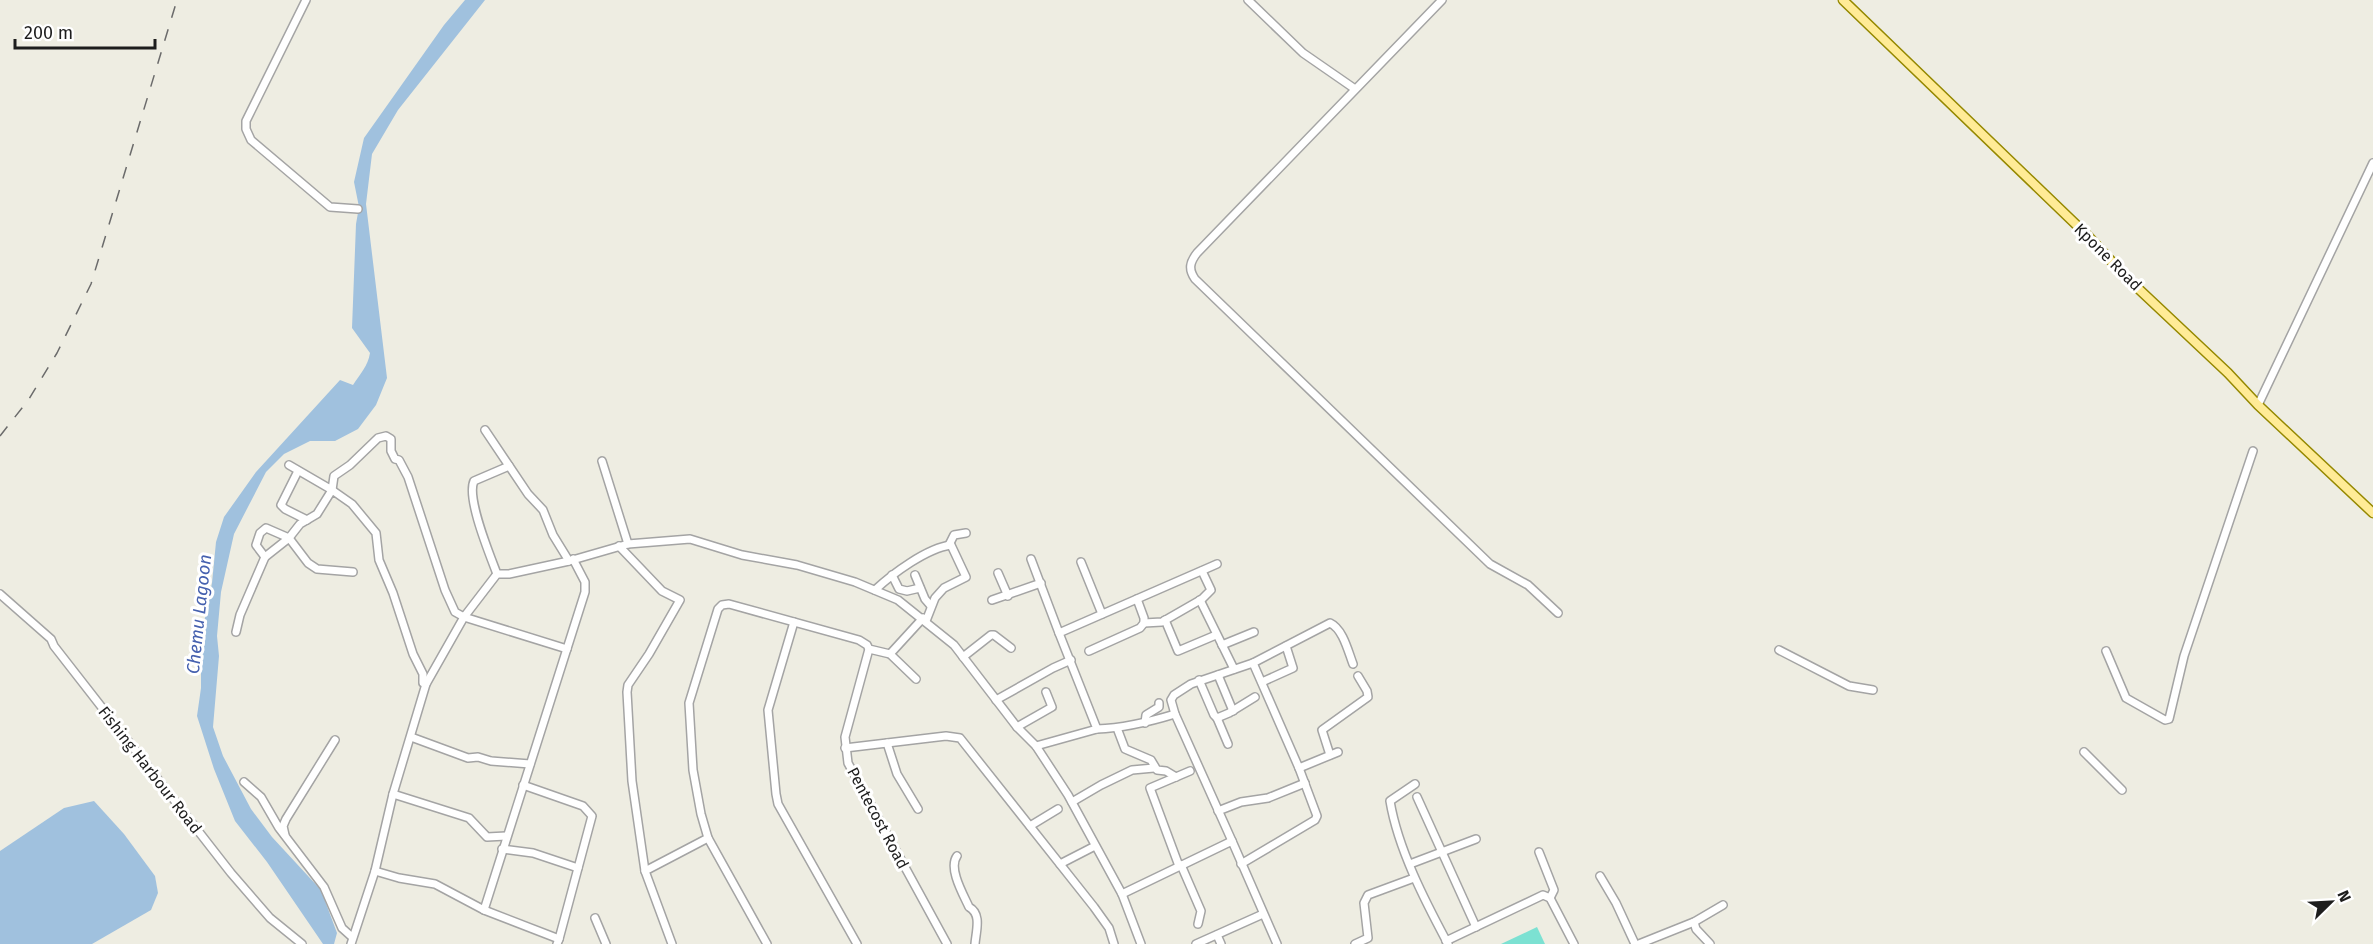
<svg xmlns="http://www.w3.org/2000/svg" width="2373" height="944" font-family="'Fira Sans',sans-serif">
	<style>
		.pitch { fill: #7ce1d2 }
		.water { fill: #a0c1de }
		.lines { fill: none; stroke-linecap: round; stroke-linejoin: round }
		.minor-casing { stroke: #a4a4a4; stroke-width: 10 }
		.major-casing { stroke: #958800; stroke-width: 11 }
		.minor { stroke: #fff; stroke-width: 7 }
		.major { stroke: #ffeb96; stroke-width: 8 }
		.rail { stroke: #6b6b6b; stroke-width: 1.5; stroke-dasharray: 12 12; stroke-linecap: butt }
		.labels { text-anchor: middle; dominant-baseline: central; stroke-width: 6; stroke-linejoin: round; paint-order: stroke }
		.street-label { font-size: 16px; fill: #1d1d1d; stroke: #fff }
		.water-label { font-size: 18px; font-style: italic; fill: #4661af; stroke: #fff }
	</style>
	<rect width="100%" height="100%" fill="#eeede2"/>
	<path class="pitch" d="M1537 927 1545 944H1501Z"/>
	<g class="water">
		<path d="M465 0H485L398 110 372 154 366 204 387 378 376 405 358 429 335 441H310L284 454 266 472 234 534 221 592 217 636 219 656 213 727 223 756 251 809 272 837 321 890 337 933 334 944H323L267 862 235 821 214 769 197 716 201 688V638L212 583 216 542 224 517 256 472 340 380 353 385C360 374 368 366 370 353L352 328 356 224 359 207 354 182 364 138 444 25Z"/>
		<path d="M94 801 124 834 155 876 158 893 151 910 92 944H0V851L64 808Z"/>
	</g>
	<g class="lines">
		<defs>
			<g id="minor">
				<path d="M306 0 246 121V129L251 140 330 207 358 209"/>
				<path d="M1248 0 1303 53 1355 89"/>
				<path d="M1442 0 1197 253C1190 262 1188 269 1195 279L1490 564 1528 585 1558 613"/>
				<path d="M2258 405 2373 163"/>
				<path d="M485 430 528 494 543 510 553 535 569 561"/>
				<path d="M602 461 628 544"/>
				<path d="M289 465 332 490 334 476 350 465 378 438 386 436 391 439V451L395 459 399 460 408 477 445 590 455 612 464 617 567 649"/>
				<path d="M298 471 281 505 285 509 307 520"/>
				<path d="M949 545 954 535 966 533"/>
				<path d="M619 546 662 591 680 600 649 654 628 685 627 692 632 781 645 871"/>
				<path d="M265 557 256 545 260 533 266 528 289 538 308 563 317 569 353 572"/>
				<path d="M1031 559 1059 633"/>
				<path d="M1081 562 1102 614"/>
				<path d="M998 573 1008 596"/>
				<path d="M497 574C490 555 466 498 474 481L509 466"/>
				<path d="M892 575 899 589 907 591 920 588"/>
				<path d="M915 575 925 599 931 606"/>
				<path d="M875 590C892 574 927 548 951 545L966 577 944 588 935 598 926 621"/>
				<path d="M0 594 51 639 54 646 231 873 270 918 302 944"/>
				<path d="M992 600 1041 583"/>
				<path d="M1200 600 1234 669"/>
				<path d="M1165 620 1178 651 1216 635"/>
				<path d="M794 622 768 710 776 794 778 804 857 944"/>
				<path d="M1144 623 1162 622 1202 599 1211 590 1202 571"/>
				<path d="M236 632 240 615 265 557 289 538 300 524 317 514 332 490 352 504 376 533 379 560 393 593 413 654 423 674V683L426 684"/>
				<path d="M1222 645 1254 632"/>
				<path d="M869 649 845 737 848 763 947 944"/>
				<path d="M1779 650 1849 686 1873 690"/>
				<path d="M1089 651 1140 628 1144 623V618L1137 599"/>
				<path d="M2106 651 2126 698 2165 720 2169 719 2184 656 2253 451"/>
				<path d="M890 654 923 618"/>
				<path d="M963 657 991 635H994L1011 648"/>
				<path d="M1218 675 1233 711"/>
				<path d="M1199 680 1214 715 1217 718 1229 713 1255 697"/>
				<path d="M1262 682 1293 668 1286 646"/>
				<path d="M996 700 1053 668 1071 660"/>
				<path d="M1217 718 1228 744"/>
				<path d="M1145 723 1146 715 1159 707V703"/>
				<path d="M1017 727 1052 707 1046 692"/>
				<path d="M1117 728 1125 749 1151 760 1157 770 1166 771 1176 777"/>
				<path d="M1097 729C1124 728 1149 722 1175 714"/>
				<path d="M411 737 468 758 478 757 491 761 530 764"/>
				<path d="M887 743 897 774 918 809"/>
				<path d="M1036 746 1097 729 1059 633 1217 564"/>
				<path d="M845 748 946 736 960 738 1094 907 1109 928 1114 944"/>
				<path d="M2084 752 2122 790"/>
				<path d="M1330 755 1322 730 1368 697 1367 691 1358 676"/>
				<path d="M1299 768 1338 752"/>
				<path d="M244 782 261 797 279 828 324 887 342 928 352 937"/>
				<path d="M1415 784 1390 801C1398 849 1425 901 1448 944"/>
				<path d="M523 785 583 806 592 816 559 939"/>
				<path d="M393 794 469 818 487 837 506 836"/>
				<path d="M1417 797 1476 927"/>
				<path d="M1072 802 1101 785 1132 770 1154 768"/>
				<path d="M1218 811 1241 802 1268 798 1305 783"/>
				<path d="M1030 826 1058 809"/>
				<path d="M285 835 283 826 286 819 335 740"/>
				<path d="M1232 841 1175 714 1171 700 1174 695 1191 684 1253 663 1330 623C1343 629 1348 651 1353 664"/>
				<path d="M502 849 533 853 578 868"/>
				<path d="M1539 852 1554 890 1550 898"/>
				<path d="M957 856C948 868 963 894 969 907 982 914 976 931 975 944"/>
				<path d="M1060 864 1095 846"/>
				<path d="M1241 864 1315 820 1317 816 1299 768 1253 663"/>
				<path d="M1410 864 1476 839"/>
				<path d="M1181 865 1201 911 1198 924"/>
				<path d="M1179 866 1150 788 1190 771"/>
				<path d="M375 871 399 878 435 884 484 910 585 592V582L573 559"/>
				<path d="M1600 876 1616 903 1635 944"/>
				<path d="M1122 894 1232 841 1277 944"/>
				<path d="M484 910 559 939 557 944"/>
				<path d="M595 918 606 944"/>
				<path d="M1694 922 1696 929 1710 944"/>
				<path d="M1217 935 1221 944"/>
				<path d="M1446 941 1543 895 1550 898 1574 944"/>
				<path d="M351 944 375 871 393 794 426 684 464 617 497 574H509L569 561 628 544 690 539 742 555 797 565 855 582 898 600 954 645 1017 727 1036 746 1068 795 1122 894 1141 944"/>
				<path d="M672 944 645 871 708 838"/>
				<path d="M767 944 708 838 701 814 693 770 689 703 718 609 722 605 729 604 859 640 867 645 869 649 890 654 916 679"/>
				<path d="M1196 944 1263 914"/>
				<path d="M1355 944 1368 938 1364 903 1368 895 1414 878"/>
				<path d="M1639 944 1694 922 1723 905"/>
			</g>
			<path id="major" d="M1843 0 2089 237 2127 278 2228 373 2258 405 2373 513"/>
		</defs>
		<use href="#minor" class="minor-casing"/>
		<use href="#major" class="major-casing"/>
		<use href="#minor" class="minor"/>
		<use href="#major" class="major"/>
		<path class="rail" d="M0 436 29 399 57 353 91 284 177 0"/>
	</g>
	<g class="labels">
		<g class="street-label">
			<text transform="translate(2108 257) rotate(45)">Kpone Road</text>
			<text transform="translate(150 770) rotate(52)">Fishing Harbour Road</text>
			<text transform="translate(878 818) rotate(62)">Pentecost Road</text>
		</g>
		<g class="water-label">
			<text transform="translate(199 614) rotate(-84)">Chemu Lagoon</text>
		</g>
	</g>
	<g transform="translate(2331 902) rotate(66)" stroke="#ffffff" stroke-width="4.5" paint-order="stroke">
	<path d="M0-4.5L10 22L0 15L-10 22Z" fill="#1d1d1d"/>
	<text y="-9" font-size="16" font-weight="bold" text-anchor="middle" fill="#1d1d1d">N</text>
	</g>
	<path d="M15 39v9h140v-9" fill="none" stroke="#1d1d1d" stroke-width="3"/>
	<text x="24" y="39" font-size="18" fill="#1d1d1d" stroke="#ffffff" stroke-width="4.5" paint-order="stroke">200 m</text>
</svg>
